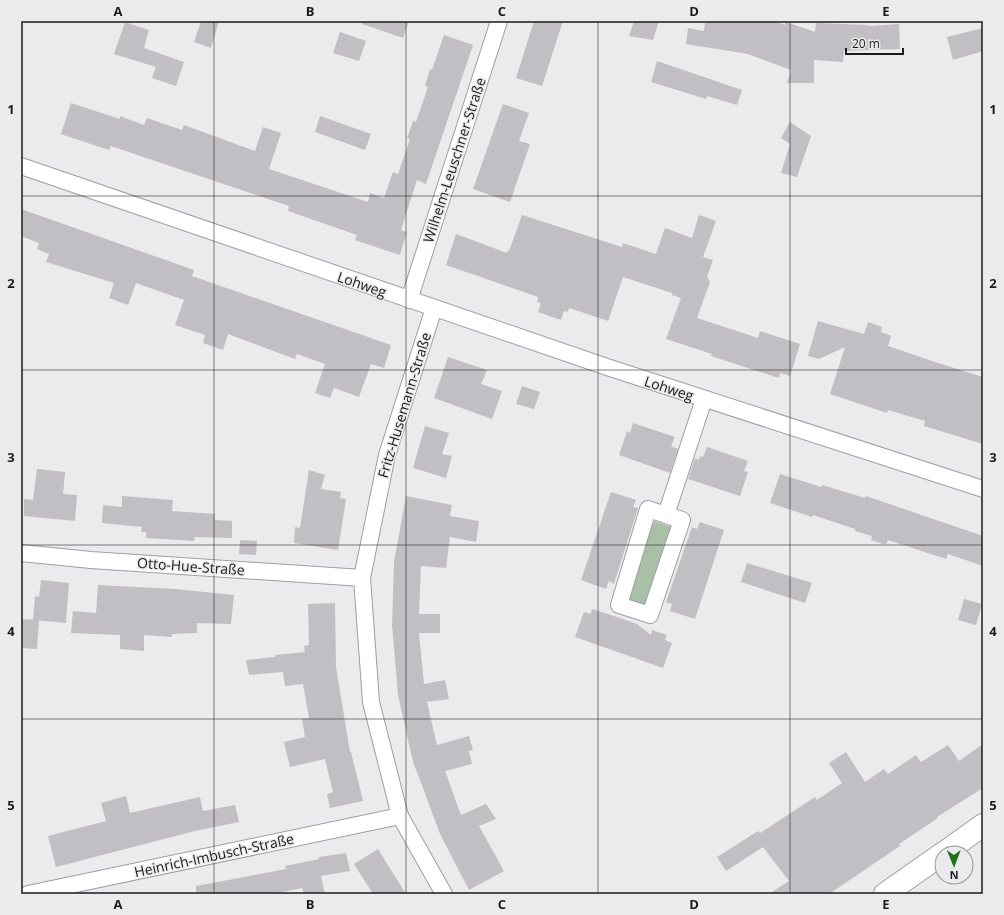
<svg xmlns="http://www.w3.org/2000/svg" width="1004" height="915" font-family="'Open Sans',sans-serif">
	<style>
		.green { fill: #a8c0a5 }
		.building { fill: #c1bfc3 }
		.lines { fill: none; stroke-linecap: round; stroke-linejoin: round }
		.minor-casing { stroke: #9f9ea1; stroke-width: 18 }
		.secondary-casing { stroke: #9f9ea1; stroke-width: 24 }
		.minor { stroke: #fff; stroke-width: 16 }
		.secondary { stroke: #fff; stroke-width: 22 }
		.grid { fill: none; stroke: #1b1b1c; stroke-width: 1; stroke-opacity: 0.55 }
		.labels { text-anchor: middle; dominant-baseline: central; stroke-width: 3; stroke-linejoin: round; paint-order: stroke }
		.street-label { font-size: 14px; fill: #1b1b1c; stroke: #ebeaed }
		.neatline { fill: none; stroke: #1b1b1c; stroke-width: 1.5 }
		.grid-label { font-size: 13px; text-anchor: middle; font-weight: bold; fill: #1b1b1c }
	</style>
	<rect width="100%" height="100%" fill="#ebeaed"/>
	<path class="green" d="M654 521 672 527 646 607 626 601Z"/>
	<g class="building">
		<path d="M201 21H219L211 48 194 42Z"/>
		<path d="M362 21H409L403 38 362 24Z"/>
		<path d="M534 21H563L542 86 516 78Z"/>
		<path d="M634 21H659L653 40 629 36Z"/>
		<path d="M705 21H775L785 25 786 22 815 32 816 23 868 25V26L899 24 900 49 844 51 843 62 814 60V83H787L791 70 748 54 686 44 688 28 704 31Z"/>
		<path d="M125 22 149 30 144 48 184 62 176 86 152 78 156 67 114 54Z"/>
		<path d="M983 28V51L953 60 947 37Z"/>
		<path d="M340 32 366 41 359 61 333 53Z"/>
		<path d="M444 35 473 45 426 184 417 180 401 230 407 232 400 255 355 240 357 235 288 211 289 206 111 146 109 150 61 134 71 103 120 119V116L144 125 147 118 182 130 184 125 255 151 263 127 281 133 269 169 368 202 370 193 384 198 393 172 398 174 410 139 407 138 413 121 416 122 428 87 425 86 430 69 432 70Z"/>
		<path d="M657 61 742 90 737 105 707 96 706 99 651 82Z"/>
		<path d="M503 104 529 113 519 141 530 144 510 202 473 189Z"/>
		<path d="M320 116 371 134 365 150 315 132Z"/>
		<path d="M790 122 811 136 797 177 781 173 790 144 781 138Z"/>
		<path d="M21 209 194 270 192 276 391 345 384 368 371 364 359 397 334 388 330 398 315 393 325 364 297 354 295 359 228 334 223 350 203 343 205 335 175 325 184 300 136 283 128 305 109 298 114 283 46 262 49 254 37 249 39 243 21 236Z"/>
		<path d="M522 215 622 247 623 243 656 254 665 228 692 238 699 215 716 221 703 257 713 260 707 277 710 282 697 318 758 338 760 331 800 344 790 376 780 373 779 378 711 356 712 354 666 339 681 298 672 295V293L623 277 608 321 569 308 568 312 564 311 561 320 538 312 541 303 537 302 538 297 446 265 456 234 507 253 508 250 509 251Z"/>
		<path d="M818 321 864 334 868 322 882 327 881 332 891 336 888 346 935 362 983 377V444L924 426 925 421 888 410 887 413 830 394 845 347 819 359 808 356Z"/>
		<path d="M448 357 487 370 481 384 502 391 492 419 434 398Z"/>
		<path d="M522 386 540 392 534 409 516 404Z"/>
		<path d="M633 423 675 437 671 446 678 449 670 473 619 455 627 431 630 433Z"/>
		<path d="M425 426 449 433 442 454 452 456 446 478 413 468Z"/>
		<path d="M707 447 748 461 744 471 748 472 740 496 688 479 695 458 699 460 700 456 703 457Z"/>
		<path d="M37 469 65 472 63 494 77 495 75 521 24 516V499L33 500Z"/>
		<path d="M309 470 325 475 321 489 341 492 340 498 346 499 338 550 294 543 295 527 300 528Z"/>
		<path d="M780 474 821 487 822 485 865 498 866 496 983 536V566L948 554 946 559 888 540 886 545 871 540 872 536 855 531V529L813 515 812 517 770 503Z"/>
		<path d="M611 492 636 500 633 507 638 508 614 584 609 581 606 589 581 580Z"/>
		<path d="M122 496 173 500 172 511 215 514V520L232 521V538L195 537 194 541 146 538V532H141L142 527 102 523 103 505 122 507Z"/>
		<path d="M406 496 452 505 450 516 479 521 476 542 450 537 446 568 421 566 419 614H440V633H419L424 684 445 680 447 689 449 699 427 702 437 745 469 736 473 750 469 751 472 764 445 771 461 815 486 804 496 819 479 826 504 871 469 890 440 834 423 788 413 762 398 695 392 625 394 562Z"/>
		<path d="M700 522 724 530 695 619 670 611 672 604 666 602 692 527 697 529Z"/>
		<path d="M240 540 257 541 256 555 239 554Z"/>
		<path d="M747 563 812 583 805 603 741 582Z"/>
		<path d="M41 580 69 583 66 623 33 620 35 596 39 597Z"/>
		<path d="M98 585 175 589 234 595 231 624 197 623V633L172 634V637L144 635V651L120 649V635L71 633 73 611 96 613Z"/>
		<path d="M964 599 982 604 976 625 958 620Z"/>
		<path d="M335 603 336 667 350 752H351L363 801 330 808 327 794 333 792 325 759 290 767 284 742 305 737 302 719 309 718 303 684 285 686 283 672 249 675 246 660 275 657V655L305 652 304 646 309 645 308 604Z"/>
		<path d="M593 609 637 624 651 635 652 630 667 635 665 640 672 643 663 668 575 637 584 612 590 614Z"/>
		<path d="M21 619 39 620 37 649 21 648Z"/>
		<path d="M983 744V788L937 817 938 818 899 844 900 846 829 894H769L789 881 763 847 726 871 717 857 758 831 760 833 815 797 817 800 842 783 829 763 846 752 865 782 884 769 888 774 916 755 921 762 948 745 959 761Z"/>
		<path d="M126 796 130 813 200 797 203 811 235 805 239 822 195 831 56 867 48 836 106 821 101 803Z"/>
		<path d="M378 849 394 875 406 894H373L354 864Z"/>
		<path d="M346 853 350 871 321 876 325 894H304L302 888 273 894H196V886L286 869 285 866 319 859V857Z"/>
	</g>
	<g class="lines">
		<defs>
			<g id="minor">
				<path d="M21 166 607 367 983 489"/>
				<path d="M409 300 499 21"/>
				<path d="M434 308 387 455 362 578 371 702 400 816 444 894"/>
				<path d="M666 515 682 520 650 615 619 605 648 509 666 515 704 399"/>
				<path d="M21 553 91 560 362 578"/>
				<path d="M28 894 400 816"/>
			</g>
			<g id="secondary">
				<path d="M944 853 983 825"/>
				<path d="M885 894 942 854"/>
			</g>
		</defs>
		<use href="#minor" class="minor-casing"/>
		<use href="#secondary" class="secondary-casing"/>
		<use href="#minor" class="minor"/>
		<use href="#secondary" class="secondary"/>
	</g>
	<path class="grid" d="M214 21V894M406 21V894M598 21V894M790 21V894M21 196H983M21 370H983M21 545H983M21 719H983"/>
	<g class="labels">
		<g class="street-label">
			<text transform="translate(454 160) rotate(-72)">Wilhelm-Leuschner-Straße</text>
			<text transform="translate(362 284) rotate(19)">Lohweg</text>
			<text transform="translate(669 388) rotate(18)">Lohweg</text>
			<text transform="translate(404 405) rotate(-73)">Fritz-Husemann-Straße</text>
			<text transform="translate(191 566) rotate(4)">Otto-Hue-Straße</text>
			<text transform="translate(214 855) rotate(-12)">Heinrich-Imbusch-Straße</text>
		</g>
	</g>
	<rect width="1004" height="915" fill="none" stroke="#ebeaed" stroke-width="44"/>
	<g transform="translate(954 865) rotate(179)"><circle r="19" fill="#ebeaed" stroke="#989799"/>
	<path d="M0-3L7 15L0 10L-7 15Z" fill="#21731b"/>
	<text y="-6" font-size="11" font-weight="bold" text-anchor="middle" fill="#1b1b1c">N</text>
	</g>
	<path d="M846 48v6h57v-6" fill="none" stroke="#1b1b1c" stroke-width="2"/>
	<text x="852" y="48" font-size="12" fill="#1b1b1c" stroke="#ebeaed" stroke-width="3" paint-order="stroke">20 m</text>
	<rect x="22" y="22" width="960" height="871" class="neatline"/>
	<g class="grid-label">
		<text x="118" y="16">A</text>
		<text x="310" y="16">B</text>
		<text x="502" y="16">C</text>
		<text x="694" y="16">D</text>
		<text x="886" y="16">E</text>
		<text x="11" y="114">1</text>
		<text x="993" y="114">1</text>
		<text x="11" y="288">2</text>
		<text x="993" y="288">2</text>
		<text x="11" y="462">3</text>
		<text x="993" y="462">3</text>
		<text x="11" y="636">4</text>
		<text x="993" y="636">4</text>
		<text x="11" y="810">5</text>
		<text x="993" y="810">5</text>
		<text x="118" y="909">A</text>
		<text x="310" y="909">B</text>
		<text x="502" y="909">C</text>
		<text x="694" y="909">D</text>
		<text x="886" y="909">E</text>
	</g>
</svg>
